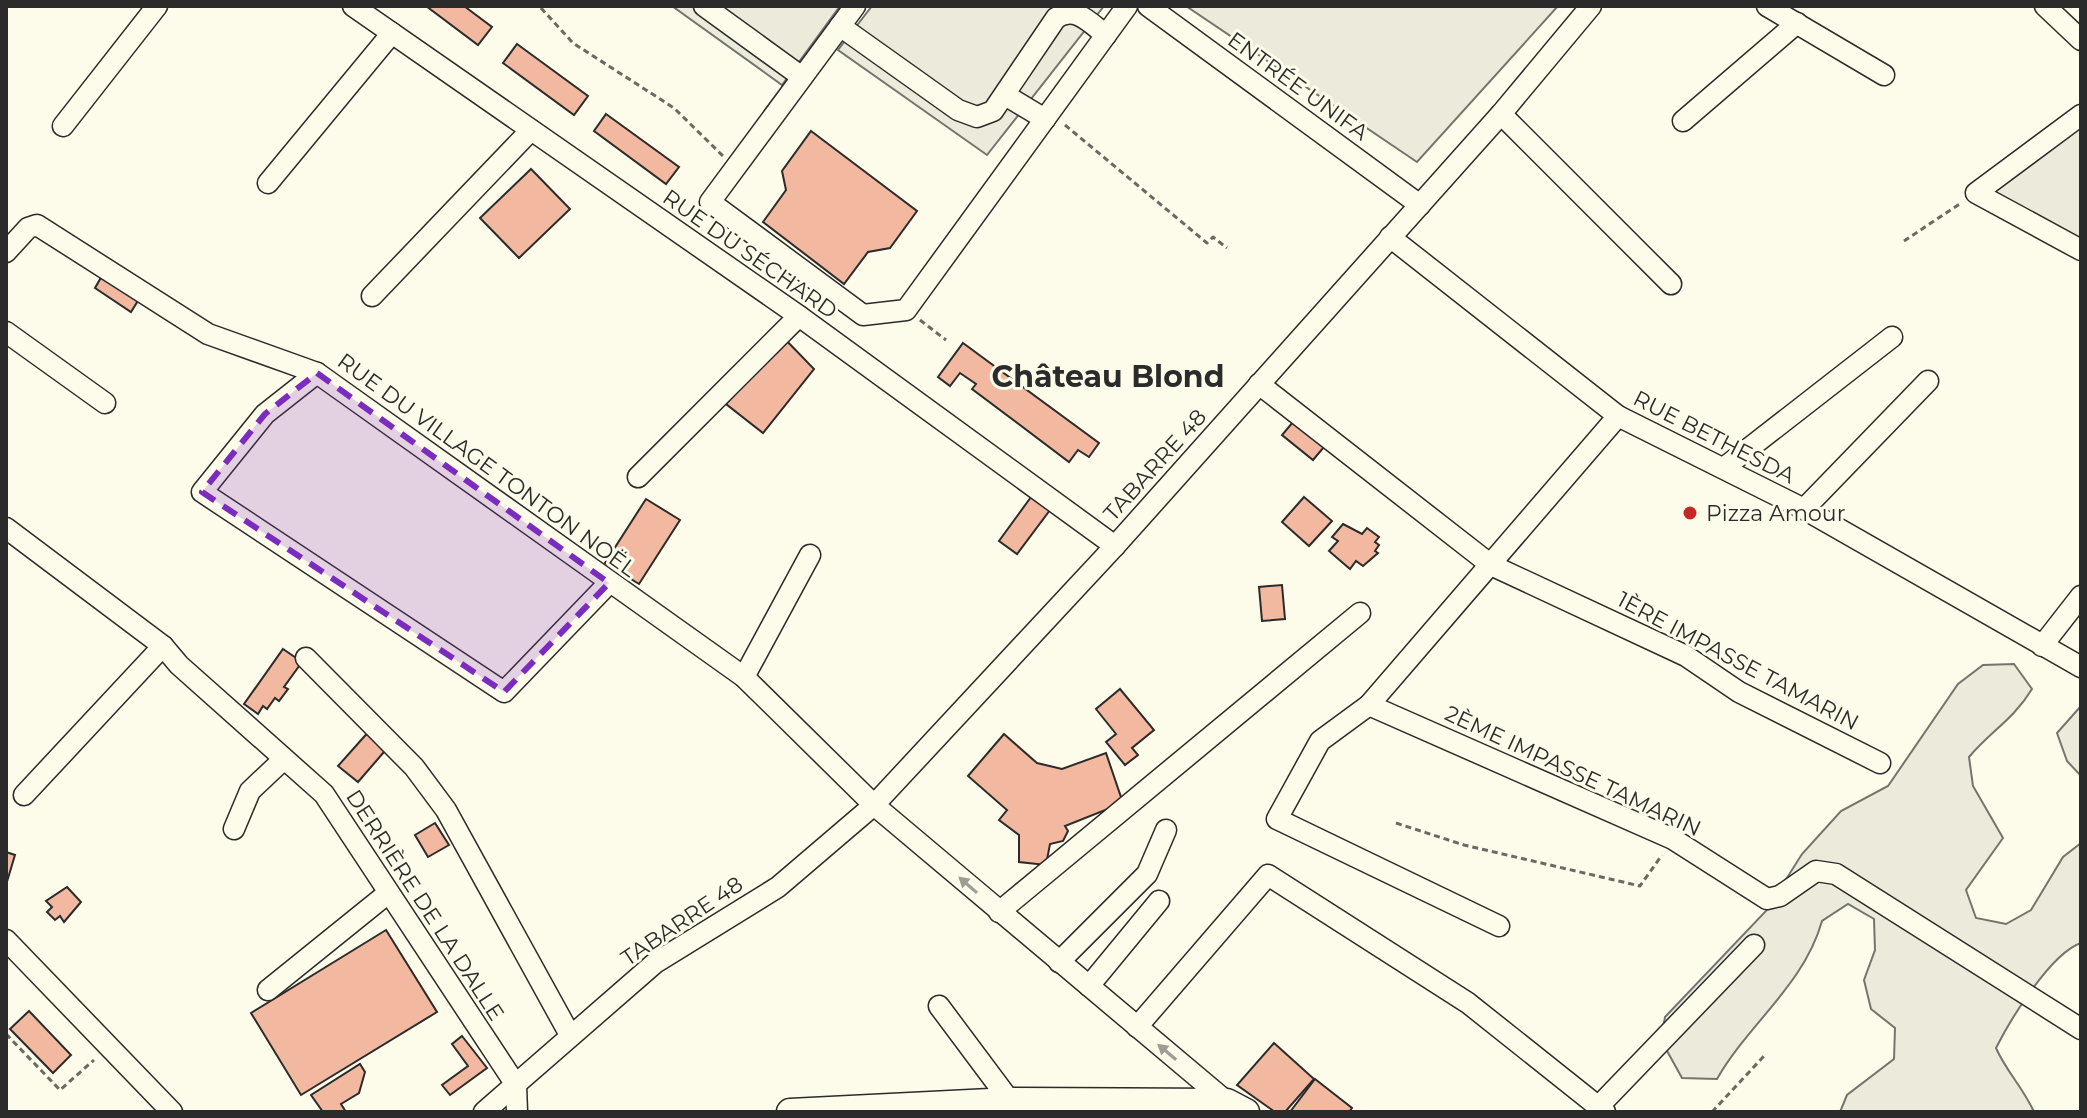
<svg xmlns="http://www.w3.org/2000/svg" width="2087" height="1118" font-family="Montserrat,sans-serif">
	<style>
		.green { fill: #ecebdb; stroke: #74746e; stroke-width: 2 }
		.parking { fill: #eceadb; stroke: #74746e; stroke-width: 2 }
		.building { fill: #f2b8a0; stroke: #2b2b2b; stroke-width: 2 }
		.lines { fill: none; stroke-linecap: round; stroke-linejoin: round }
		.minor-casing { stroke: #2b2b2b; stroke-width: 23 }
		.major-casing { stroke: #2b2b2b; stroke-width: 29 }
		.path { stroke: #6a6964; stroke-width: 3; stroke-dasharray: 6 4; stroke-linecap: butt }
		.minor { stroke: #fdfbea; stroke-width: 20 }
		.major { stroke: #fdfbea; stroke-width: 26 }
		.oneway { fill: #9e9d94 }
		.marked { fill: #7b2cbf; fill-opacity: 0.2; stroke: #7b2cbf; stroke-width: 6; stroke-dasharray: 16 10; stroke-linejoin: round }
		.poi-dot { fill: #c62828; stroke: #fdfbea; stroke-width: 3 }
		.labels { text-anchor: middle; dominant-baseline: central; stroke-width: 6; stroke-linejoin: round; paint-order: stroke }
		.street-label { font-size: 22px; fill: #2b2b2b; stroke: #fdfbea }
		.poi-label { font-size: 22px; fill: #2b2b2b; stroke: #fdfbea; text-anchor: start }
		.district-label { font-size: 30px; font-weight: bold; fill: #2b2b2b; stroke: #fdfbea }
	</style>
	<rect width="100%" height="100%" fill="#fdfbea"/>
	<g class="green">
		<path d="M672 6H840L782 85Z"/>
		<path d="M1186 6H1558L1417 162Z"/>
		<path d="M2081 127V241L1992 193Z"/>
		<path d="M2014 664 2032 689C2013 720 1992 730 1969 757L1973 786 2003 838 1966 890 1976 918 2006 924 2031 910 2063 857 2081 843V943C2051 953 2010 1020 1996 1048 2006 1071 2024 1089 2034 1112H1840L1847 1095 1894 1059 1895 1028 1871 1009 1864 980 1875 950 1874 919 1848 904 1822 921C1804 985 1749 1023 1717 1079L1682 1078 1661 1040 1665 1017 1766 911 1802 854 1841 811 1888 786 1958 684 1983 665Z"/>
		<path d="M2081 706V776L2067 761 2057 733Z"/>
	</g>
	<path class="parking" d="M872 6H1104L987 155 838 50Z"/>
	<g class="building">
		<path d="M426 6H464L492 27 478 45Z"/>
		<path d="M517 44 588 96 574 115 503 63Z"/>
		<path d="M606 114 679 167 666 184 594 131Z"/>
		<path d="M811 131 917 211 890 248 868 252 844 284 763 222 786 190 782 171Z"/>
		<path d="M531 169 570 209 519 258 480 218Z"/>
		<path d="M103 274 139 299 131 312 95 288Z"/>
		<path d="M782 336 814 369 763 433 726 404Z"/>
		<path d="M963 343 1099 443 1089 457 1078 450 1069 462 972 389 976 384 960 373 950 386 938 377Z"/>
		<path d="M1293 422 1324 447 1313 460 1282 435Z"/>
		<path d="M1031 497 1050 510 1017 554 999 541Z"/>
		<path d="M1304 497 1332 521 1309 546 1282 522Z"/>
		<path d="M646 499 680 520 639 584 605 563Z"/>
		<path d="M1343 524 1362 534 1367 528 1379 537 1375 542 1379 545 1375 551 1378 553 1363 566 1356 561 1350 569 1329 551 1338 541 1332 537Z"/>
		<path d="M1282 585 1285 619 1262 621 1259 587Z"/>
		<path d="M283 649 302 662 284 687 288 689 279 701 275 698 267 709 263 706 258 714 244 704Z"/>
		<path d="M1120 689 1154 730 1132 748 1138 755 1125 765 1106 742 1116 734 1096 709Z"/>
		<path d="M371 729 390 745 358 782 338 766Z"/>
		<path d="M1004 734 1037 763 1062 769 1106 753 1123 803 1065 826 1068 831 1063 841 1050 844 1046 865 1019 862V835L999 820 1007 810 968 776Z"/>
		<path d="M435 823 449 845 428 857 415 835Z"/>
		<path d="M6 852 15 855 6 885Z"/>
		<path d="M67 887 81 902 64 922 60 916 55 920 47 912 52 907 46 901Z"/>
		<path d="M386 930 437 1012 301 1095 251 1013Z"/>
		<path d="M29 1011 71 1055 53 1073 10 1029Z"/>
		<path d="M462 1036 487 1068 450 1095 442 1085 468 1066 452 1044Z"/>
		<path d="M1274 1043 1314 1079 1285 1112H1275L1237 1085Z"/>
		<path d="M360 1064 365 1072 359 1093 341 1104 346 1112H323L311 1095Z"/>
		<path d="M1315 1079 1352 1108 1349 1112H1290Z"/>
	</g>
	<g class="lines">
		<defs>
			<g id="minor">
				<path d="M353 6 799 316 1115 546"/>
				<path d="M704 6 802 77"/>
				<path d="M855 6 710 202 863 315 906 310 1127 6"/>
				<path d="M1148 6 1420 205"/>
				<path d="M1767 6 1884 75"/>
				<path d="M2045 6 2081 40"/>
				<path d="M840 26 958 110 977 117 993 111 1056 18C1076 5 1090 23 1106 35"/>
				<path d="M1005 95 1045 119"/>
				<path d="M1501 114 1671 284"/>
				<path d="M2081 115 1976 193 2081 250"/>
				<path d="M1683 121 1797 23"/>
				<path d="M63 126 157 6"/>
				<path d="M268 183 392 33"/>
				<path d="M1390 237 1618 416 1804 509 2081 667"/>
				<path d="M6 252 28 228 37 225 208 334 317 373 744 677 874 805 1227 1102"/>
				<path d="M372 296 531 130"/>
				<path d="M6 332 105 403"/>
				<path d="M317 373 265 414 202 492 504 692 609 583"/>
				<path d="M1259 384 1491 565 1686 656 1739 692 1880 763"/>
				<path d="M1725 467 1892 337"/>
				<path d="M638 477 799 316"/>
				<path d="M1804 509 1928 381"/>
				<path d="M6 528 163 646 179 665 324 794 516 1085 517 1112"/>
				<path d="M2042 646 2081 596"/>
				<path d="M306 658 414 767 446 810 570 1035"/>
				<path d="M744 677 810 555"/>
				<path d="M1369 705 1673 839 1767 899 1780 896 1816 871 1836 874 2081 1029"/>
				<path d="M24 795 163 646"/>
				<path d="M234 829 250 791 284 759"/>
				<path d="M999 912 1360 613"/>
				<path d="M1499 926 1277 819 1320 741 1369 705 1618 416"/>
				<path d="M6 940 172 1112"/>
				<path d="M1059 962 1147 874 1166 830"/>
				<path d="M1089 986 1159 901"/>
				<path d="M268 990 387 894"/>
				<path d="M939 1006 1010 1101"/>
				<path d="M1137 1027 1268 875 1468 1003 1605 1112"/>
				<path d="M1598 1107 1754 945"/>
				<path d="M484 1112 655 963 778 887 874 805 1115 546 1501 114 1591 6"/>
			</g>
			<path id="major" d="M790 1112 1010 1101 1227 1102 1246 1112"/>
		</defs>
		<use href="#minor" class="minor-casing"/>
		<use href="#major" class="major-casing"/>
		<g class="path">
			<path d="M541 8 573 43 674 108 723 156"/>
			<path d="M1065 125 1207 243 1213 237 1227 248"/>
			<path d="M1904 241 1961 203"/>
			<path d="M920 320 946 340"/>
			<path d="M1396 823 1464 845 1640 886 1662 855"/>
			<path d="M6 1034 60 1090 94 1060"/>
			<path d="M1712 1112 1764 1056"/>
		</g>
		<use href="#minor" class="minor"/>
		<use href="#major" class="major"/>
	</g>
	<defs><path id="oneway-solid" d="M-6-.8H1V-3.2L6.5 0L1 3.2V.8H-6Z" transform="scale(2)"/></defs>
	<g class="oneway">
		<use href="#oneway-solid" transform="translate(968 885) rotate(-139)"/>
		<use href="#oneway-solid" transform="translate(1167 1052) rotate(-140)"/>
	</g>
	<path class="marked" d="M317 373 609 583 504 692 202 492 265 414Z"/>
	<circle class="poi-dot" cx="1690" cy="513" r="8"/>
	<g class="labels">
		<g class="street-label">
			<text transform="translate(1298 86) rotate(36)">ENTRÉE UNIFA</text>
			<text transform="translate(750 254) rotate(35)">RUE DU SÉCHARD</text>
			<text transform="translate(1714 437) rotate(27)">RUE BETHESDA</text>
			<text transform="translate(487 465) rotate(36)">RUE DU VILLAGE TONTON NOËL</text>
			<text transform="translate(1155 465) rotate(-48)">TABARRE 48</text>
			<text transform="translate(1738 661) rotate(28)">1ÈRE IMPASSE TAMARIN</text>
			<text transform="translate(1573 771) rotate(25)">2ÈME IMPASSE TAMARIN</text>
			<text transform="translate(425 905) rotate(57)">DERRIÈRE DE LA DALLE</text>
			<text transform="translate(682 921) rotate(-34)">TABARRE 48</text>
		</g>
		<g class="poi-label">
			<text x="1706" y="513">Pizza Amour</text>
		</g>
		<g class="district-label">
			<text x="1108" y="376">Château Blond</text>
		</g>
	</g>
	<rect width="2087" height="1118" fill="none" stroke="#2b2b2b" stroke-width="16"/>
</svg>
